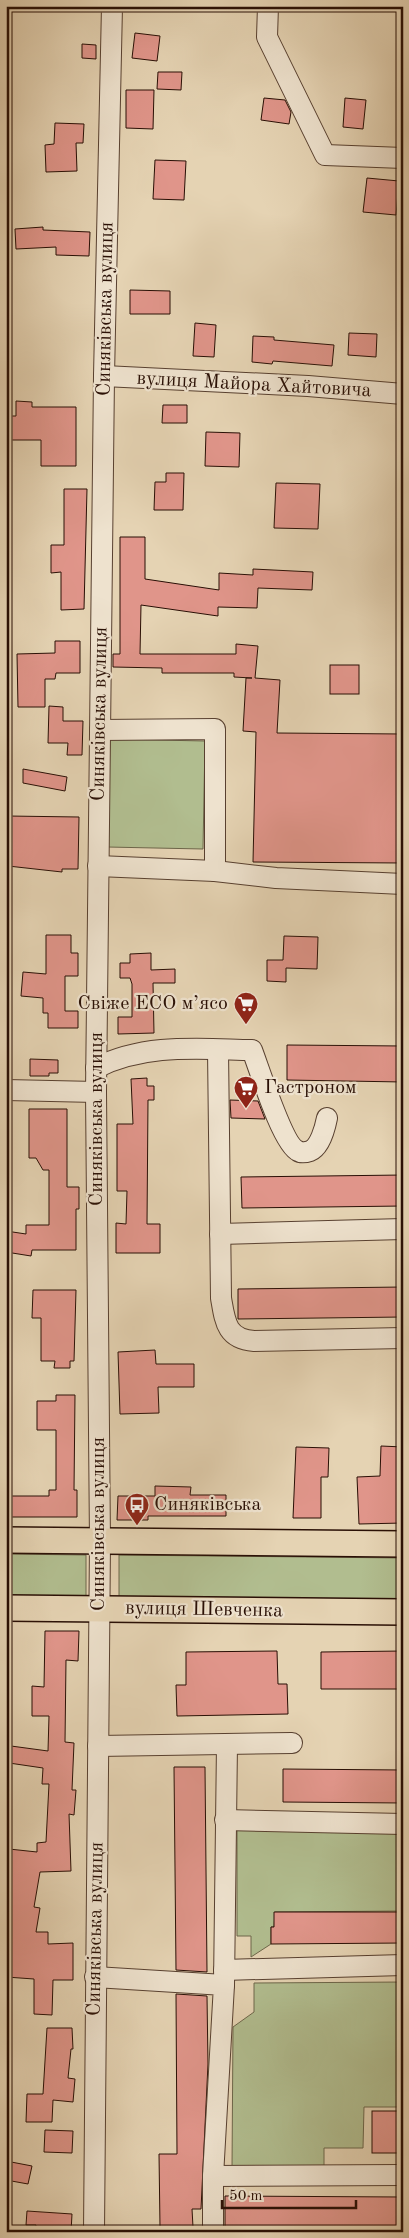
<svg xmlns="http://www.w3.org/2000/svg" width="409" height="2238" font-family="'Old Standard TT',serif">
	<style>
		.green { fill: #b1bd8f; stroke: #6d664a }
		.building { fill: #e0958a; stroke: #290f05 }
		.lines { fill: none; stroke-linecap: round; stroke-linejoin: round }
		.minor-casing { stroke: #584030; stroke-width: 22 }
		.major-casing { stroke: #290f05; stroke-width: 28 }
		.minor { stroke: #eee2ce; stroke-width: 20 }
		.major { stroke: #e5d3b3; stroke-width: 25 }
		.labels { text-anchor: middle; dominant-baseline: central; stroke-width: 4.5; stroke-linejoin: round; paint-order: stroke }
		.street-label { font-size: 20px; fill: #290f05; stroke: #eee2ce }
		.poi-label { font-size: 20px; fill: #290f05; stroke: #eee2ce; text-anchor: start }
	</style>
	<rect width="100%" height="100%" fill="#e5d3b3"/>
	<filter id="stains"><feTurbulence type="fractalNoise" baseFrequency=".004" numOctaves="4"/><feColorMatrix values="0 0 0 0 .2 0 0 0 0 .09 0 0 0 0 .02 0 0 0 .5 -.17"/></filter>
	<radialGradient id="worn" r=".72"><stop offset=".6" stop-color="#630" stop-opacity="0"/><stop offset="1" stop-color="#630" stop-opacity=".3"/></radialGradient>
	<g class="green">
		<path d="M109 739 205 741 203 849 107 847Z"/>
		<path d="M6 1554 86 1555V1602L6 1601Z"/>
		<path d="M119 1555 403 1558V1605L119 1602Z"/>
		<path d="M237 1828H403V1911L275 1912 274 1927H271V1944L251 1957V1936H237Z"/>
		<path d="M403 1982V2107H364L363 2148H324V2169H232L233 2027 254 2012V1983Z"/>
	</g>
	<g class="building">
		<path d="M135 33 160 36 157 61 132 58Z"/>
		<path d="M82 44 96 45V59L82 58Z"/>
		<path d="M158 72H182L181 90 157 89Z"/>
		<path d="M126 90H154L153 129 126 128Z"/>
		<path d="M264 98 285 100 291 112 289 124 261 120Z"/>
		<path d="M345 98 366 100 363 129 343 127Z"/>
		<path d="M55 123 84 124 83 143H76L77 171 46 172 45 145 54 144Z"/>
		<path d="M155 160 186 161 184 200 153 199Z"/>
		<path d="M367 178 399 181 396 215 363 212Z"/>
		<path d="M43 227V230L90 232 89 256 56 255V247L16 249 15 229Z"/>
		<path d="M130 290 170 291V314H130Z"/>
		<path d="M195 323 216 325 214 357 193 356Z"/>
		<path d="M349 333 377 334 376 357 348 355Z"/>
		<path d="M253 336 274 337V340L334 345 332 366 273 361 272 364 252 362Z"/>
		<path d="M16 401 32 402V407H76V466H41V440H10V416H16Z"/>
		<path d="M163 405H187V423H162Z"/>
		<path d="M206 432 240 433 239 467 205 466Z"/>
		<path d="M166 473H184L183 510H154L155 482H166Z"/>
		<path d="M276 483 320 484 318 529 274 528Z"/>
		<path d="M64 489H87L84 609 61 610V572L51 573V545H64Z"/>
		<path d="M120 537H145V579L219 590V573L253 575V569L313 572 312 590 258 588 257 608 218 607V616L141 605 140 654H236V644L258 646 255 678 280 680 277 733 403 734V863L253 862 256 732 243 731 246 678H252L234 677V673H162V668L113 667V654H120Z"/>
		<path d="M55 641H80V673H56L55 679H45V707H18L17 654 55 653Z"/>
		<rect x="330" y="665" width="29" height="29"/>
		<path d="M49 706 63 707V721H83L82 755H67L68 743H48Z"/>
		<path d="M23 769 67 777 65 791 23 783Z"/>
		<path d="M8 816 79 817 78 869H62V872L8 866 11 840H8Z"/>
		<path d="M46 935H71V953H78V976H65V1011H78V1028H48V1013H43V998L21 996 23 972 46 974Z"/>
		<path d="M284 936 318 937 317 969 286 968V982L267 981V960H283Z"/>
		<path d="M151 953V970L175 969V983H153L154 1033 118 1034V1017H132V984L130 978H120V963H130V954Z"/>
		<path d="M287 1045 403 1046V1082L287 1080Z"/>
		<path d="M30 1059 58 1060V1073H49V1076H30Z"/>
		<path d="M147 1078V1086H154V1100H148L147 1224H160V1253H116V1223L126 1224 127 1191H117V1124H133L131 1079Z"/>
		<path d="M230 1100 258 1101 265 1119 231 1118Z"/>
		<path d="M29 1109H67V1187H79V1209H76V1250H32L31 1256 6 1252V1231L26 1234V1225H49V1170H43L36 1158H29Z"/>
		<path d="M403 1175V1206L242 1208 241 1177Z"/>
		<path d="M403 1287V1317L238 1319V1289Z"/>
		<path d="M33 1290H76L74 1361H70V1368H54L55 1361H41V1318H32Z"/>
		<path d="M155 1350 156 1364H194V1387H158L159 1413 120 1414 118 1352Z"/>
		<path d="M56 1395H75L74 1490H77V1517H6V1496H49V1490H56V1430H37V1401H56Z"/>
		<path d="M381 1446 403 1447V1523L359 1524 357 1477 380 1476Z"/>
		<path d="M296 1447 329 1448 328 1477H321V1518H293Z"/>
		<path d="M155 1486 191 1487 190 1495H226V1516H148V1520H117L118 1496H155Z"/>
		<path d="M45 1631H79L78 1661 66 1660 65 1742 74 1743 72 1790H76L74 1815 69 1814 71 1871 40 1872 34 1907 40 1908 36 1932H48V1944L73 1943V1980H53L52 2015 34 2014V1979L6 1977V1876L9 1849 37 1852V1843L46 1842 49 1784H42L43 1768 9 1763 11 1746 48 1751 49 1716H32V1686L44 1687Z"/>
		<path d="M277 1651 278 1684H287L288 1714 177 1716 176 1685H186V1652Z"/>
		<path d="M403 1651V1689H321V1652Z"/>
		<path d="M174 1767H205L207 1972 176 1970Z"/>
		<path d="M283 1769 403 1770V1803L283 1802Z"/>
		<path d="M274 1912H403V1943L271 1944V1927H274Z"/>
		<path d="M176 1994 207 1996 208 2064 201 2209H192L193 2227H160L159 2154H177Z"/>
		<path d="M47 2028H72L73 2049H71L68 2078 75 2079 73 2102 53 2100 52 2122H26L27 2094H43Z"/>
		<rect x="372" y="2111" width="31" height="42"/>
		<path d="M45 2130 73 2131 72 2153 44 2152Z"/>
		<path d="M6 2161 32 2166 28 2184 6 2180Z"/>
		<path d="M225 2196 403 2197V2228L225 2229Z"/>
		<path d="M27 2211 72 2214 71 2232H35L36 2225H26Z"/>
	</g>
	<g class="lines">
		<defs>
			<g id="minor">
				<path d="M268 6 267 37 325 155 403 158"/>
				<path d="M104 376 308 386 403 394"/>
				<path d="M98 866 215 871V729L100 730"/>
				<path d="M215 871 276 878 403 884"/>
				<path d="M218 1050 221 1298C225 1321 226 1339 254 1341L403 1338"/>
				<path d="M96 1068C145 1043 199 1049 252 1050 259 1068 283 1145 298 1151 301 1153 307 1152 310 1151 320 1147 325 1128 327 1118"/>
				<path d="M6 1090 96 1092"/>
				<path d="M220 1234 403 1229"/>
				<path d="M98 1746 292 1743"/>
				<path d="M225 1820 403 1824"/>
				<path d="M224 1970 403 1965"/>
				<path d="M95 1977 224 1985 213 2176 403 2175"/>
				<path d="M224 1985 227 1744"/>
				<path d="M213 2176V2232"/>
				<path d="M94 2232 100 1542 96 1092 104 376 112 6"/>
			</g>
			<g id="major">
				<path d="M6 1540 403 1544"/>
				<path d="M6 1608 403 1612"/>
			</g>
		</defs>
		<use href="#minor" class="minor-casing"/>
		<use href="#major" class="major-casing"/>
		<use href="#minor" class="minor"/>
		<use href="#major" class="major"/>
	</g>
	<defs>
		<symbol id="supermarket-pin" viewBox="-11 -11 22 30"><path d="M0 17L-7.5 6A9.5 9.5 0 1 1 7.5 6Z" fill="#8f2418" stroke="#eee2ce"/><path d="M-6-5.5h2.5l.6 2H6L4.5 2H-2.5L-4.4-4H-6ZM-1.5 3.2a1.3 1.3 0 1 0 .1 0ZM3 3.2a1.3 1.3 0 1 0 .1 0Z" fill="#fff"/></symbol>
		<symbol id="bus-pin" viewBox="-11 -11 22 30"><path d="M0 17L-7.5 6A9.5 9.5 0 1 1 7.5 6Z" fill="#8f2418" stroke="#eee2ce"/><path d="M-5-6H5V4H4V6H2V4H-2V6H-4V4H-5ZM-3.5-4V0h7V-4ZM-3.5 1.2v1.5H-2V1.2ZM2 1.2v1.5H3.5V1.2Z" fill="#fff"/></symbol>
	</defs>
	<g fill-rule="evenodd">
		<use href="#supermarket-pin" x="232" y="990" width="28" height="38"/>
		<use href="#supermarket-pin" x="232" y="1074" width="28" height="38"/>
		<use href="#bus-pin" x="123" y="1491" width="28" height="38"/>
	</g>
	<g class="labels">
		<g class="street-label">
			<text transform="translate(106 309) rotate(-89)">Синяківська вулиця</text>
			<text transform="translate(254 385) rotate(3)">вулиця Майора Хайтовича</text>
			<text transform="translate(100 714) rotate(-89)">Синяківська вулиця</text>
			<text transform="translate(97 1119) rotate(-90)">Синяківська вулиця</text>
			<text transform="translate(99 1524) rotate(-90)">Синяківська вулиця</text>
			<text transform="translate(204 1610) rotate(1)">вулиця Шевченка</text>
			<text transform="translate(96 1929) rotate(-89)">Синяківська вулиця</text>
		</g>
		<g class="poi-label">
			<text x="228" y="1004" text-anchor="end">Свіже ECO м’ясо</text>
			<text x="264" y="1088">Гастроном</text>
			<text x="154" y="1505">Синяківська</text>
		</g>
	</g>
	<rect width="409" height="2238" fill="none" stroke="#e5d3b3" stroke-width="25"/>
	<rect x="8" y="8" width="394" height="2223" fill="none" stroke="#290f05" stroke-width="2.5"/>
	<rect x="12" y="12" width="384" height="2213" fill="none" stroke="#290f05"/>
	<path d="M222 2200v8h134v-8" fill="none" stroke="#290f05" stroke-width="2.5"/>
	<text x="229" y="2200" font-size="15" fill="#290f05" stroke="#eee2ce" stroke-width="4" paint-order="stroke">50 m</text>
	<rect width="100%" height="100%" filter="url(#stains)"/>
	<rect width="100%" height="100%" fill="url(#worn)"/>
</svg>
